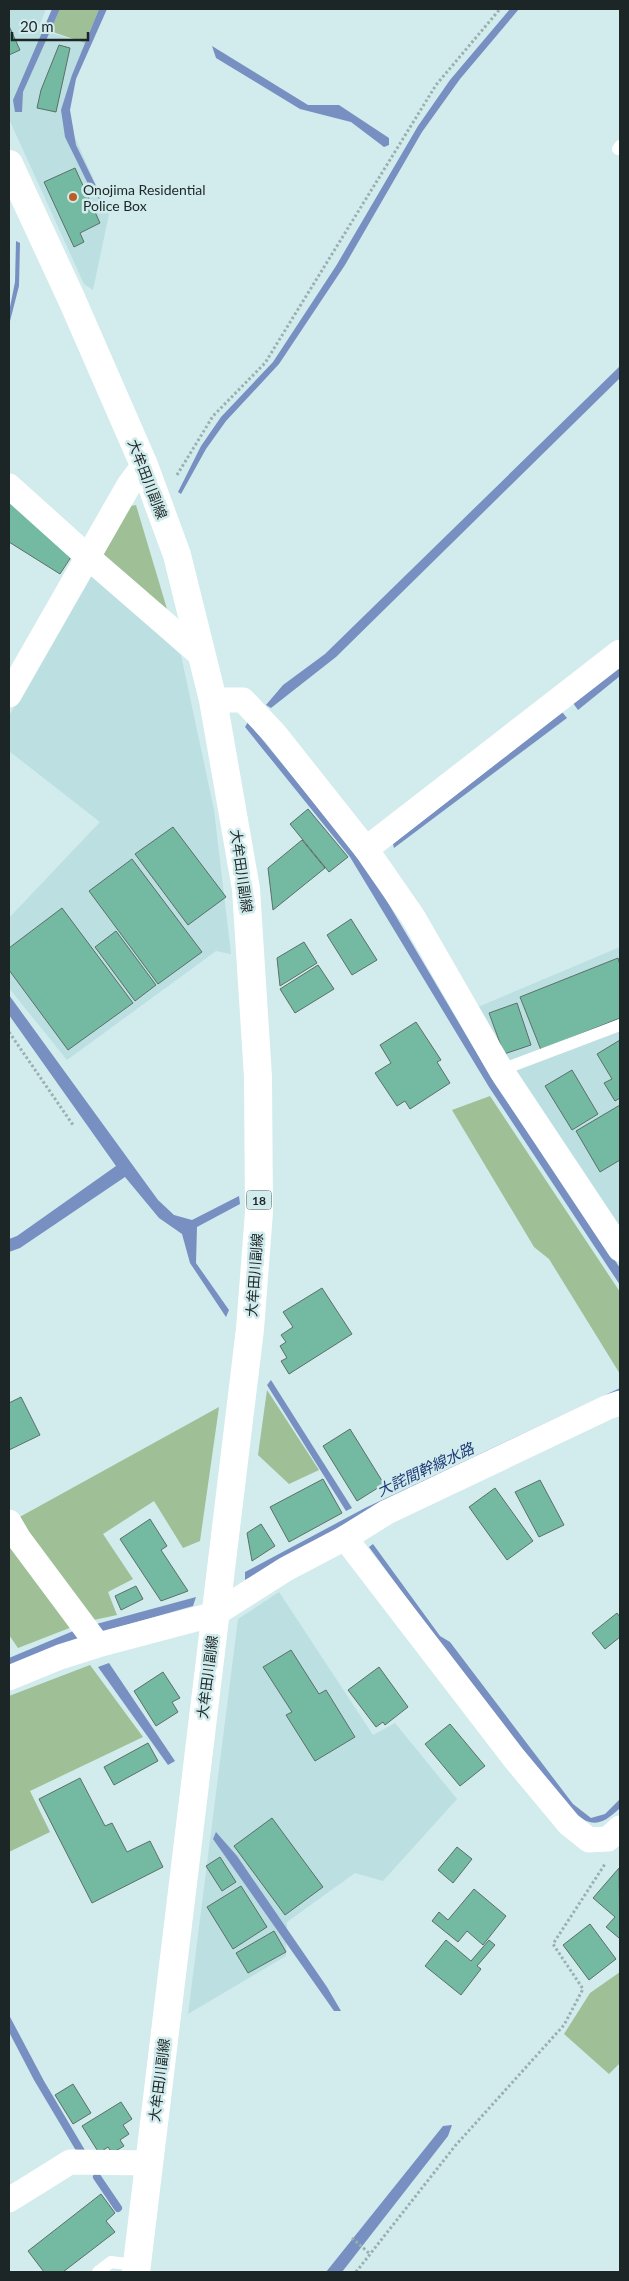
<svg xmlns="http://www.w3.org/2000/svg" width="629" height="2281" font-family="Lato,'Noto Sans JP',sans-serif">
	<style>
		.built { fill: #bcdfe1 }
		.green { fill: #9fbf96 }
		.water { fill: #7790c1 }
		.lines { fill: none; stroke-linecap: round; stroke-linejoin: round }
		.stream { stroke: #7790c1; stroke-width: 8 }
		.building { fill: #74b9a1; stroke: #5c7068 }
		.path { stroke: #9aafb0; stroke-width: 3; stroke-dasharray: 2.5 2.5; stroke-linecap: butt }
		.lane { stroke: #fff; stroke-width: 12 }
		.street { stroke: #fff; stroke-width: 25 }
		.primary { stroke: #fff; stroke-width: 28 }
		.poi-dot { fill: #bf5c26; stroke: #d2ebed; stroke-width: 2 }
		.labels { text-anchor: middle; dominant-baseline: central; stroke-width: 5; stroke-linejoin: round; paint-order: stroke }
		.shield { fill: #d2ebed; stroke: #536162; stroke-width: 1 }
		.shield-label { font-size: 12px; font-weight: bold; fill: #1c2626 }
		.poi-label { font-size: 14px; fill: #1c2626; stroke: #d2ebed; text-anchor: start }
		.street-label { font-size: 14px; fill: #1c2626; stroke: #d2ebed }
		.water-label { font-size: 15px; font-style: italic; fill: #1e3a76; stroke: #d2ebed }
	</style>
	<rect width="100%" height="100%" fill="#d2ebed"/>
	<g class="built">
		<path d="M9 9H46L38 29 85 43 64 113 109 214 93 290 84 284 9 119Z"/>
		<path d="M90 573 181 655 214 810 231 954 216 951 67 1060 9 988V918L100 822 9 751V716Z"/>
		<path d="M620 947V1229L507 1067 478 1007Z"/>
		<path d="M279 1592 373 1735 395 1723 457 1799 383 1881 355 1873 287 1922 286 1956 188 2014 238 1619Z"/>
	</g>
	<g class="green">
		<path d="M60 9H99L85 43 50 31Z"/>
		<path d="M136 505 167 609 101 559 126 507Z"/>
		<path d="M490 1096 620 1292V1374L549 1259 534 1247 452 1110Z"/>
		<path d="M267 1390 319 1470 289 1484 258 1455Z"/>
		<path d="M219 1407 200 1541 183 1548 154 1501 103 1534 133 1579 108 1592 117 1615 89 1621 16 1519Z"/>
		<path d="M16 1545 72 1627 18 1648 9 1635V1548Z"/>
		<path d="M90 1665 143 1737 30 1791 50 1832 9 1852V1696Z"/>
		<path d="M620 1972V2063L609 2074 564 2034 590 1993Z"/>
	</g>
	<g class="water">
		<path d="M52 9H60L23 92 22 112H15L13 100Z"/>
		<path d="M99 9H107L76 79 70 110 76 145 97 188 100 200 91 190 65 137 61 110 72 75Z"/>
		<path d="M510 9H519L460 79 422 132 345 265 279 364 226 421 206 449 181 494 178 492 201 446 221 417 273 362 336 266 418 126 450 80Z"/>
		<path d="M212 46 308 105H339L389 138V145L384 147 351 122 300 109 216 58Z"/>
		<path d="M16 241 20 243 19 286 9 325V312L15 282Z"/>
		<path d="M620 366V378L336 657 271 708 266 705 283 685 325 654Z"/>
		<path d="M620 666V676L578 710 573 703Z"/>
		<path d="M562 712 567 718 394 848 393 844Z"/>
		<path d="M248 722 368 869 495 1084 620 1268V1285L489 1087 350 857 245 727Z"/>
		<path d="M9 995 158 1200 174 1215 192 1220 239 1196 240 1204 197 1227 196 1263 229 1310 226 1317 190 1263 182 1234 159 1218 125 1177 20 1248 9 1252V1239L17 1236 116 1166 9 1015Z"/>
		<path d="M271 1380 352 1508 346 1511 267 1385Z"/>
		<path d="M620 1388V1399L369 1515 245 1580V1572L365 1508Z"/>
		<path d="M373 1544 440 1636 450 1642 573 1804 591 1818 605 1814 620 1799V1808C599 1828 590 1827 569 1809L441 1645 369 1547Z"/>
		<path d="M196 1597 193 1606 84 1637 9 1667V1658L78 1629Z"/>
		<path d="M109 1663 175 1761 168 1765 98 1667Z"/>
		<path d="M216 1832 237 1856 327 1987 341 2011H334L213 1839Z"/>
		<path d="M9 2015 44 2081 86 2152 78 2154 34 2080 9 2032Z"/>
		<path d="M452 2125 448 2136 342 2272H326L443 2126Z"/>
	</g>
	<g class="lines">
		<path class="stream" d="M97 2177 118 2208"/>
	</g>
	<g class="building">
		<path d="M9 26 20 50 9 55Z"/>
		<path d="M59 45 70 48 56 112 37 108 41 90Z"/>
		<path d="M75 168 100 223 80 233 84 242 74 247 44 182Z"/>
		<path d="M9 498 73 554 60 574 9 542Z"/>
		<path d="M308 809 348 857 329 872 290 824Z"/>
		<path d="M173 827 226 897 188 925 135 854Z"/>
		<path d="M302 840 325 868 273 910 268 868Z"/>
		<path d="M132 859 202 952 158 984 89 891Z"/>
		<path d="M62 908 133 1003 68 1050 9 970V948Z"/>
		<path d="M351 919 377 960 352 975 327 935Z"/>
		<path d="M116 931 156 985 135 1001 95 947Z"/>
		<path d="M304 942 317 963 280 986 277 958Z"/>
		<path d="M618 958 620 965V1018L541 1050 520 997Z"/>
		<path d="M318 965 334 989 295 1013 280 989Z"/>
		<path d="M517 1003 531 1045 504 1054 489 1013Z"/>
		<path d="M416 1022 441 1060 437 1062 450 1083 410 1109 405 1101 397 1106 375 1073 391 1063 380 1045Z"/>
		<path d="M620 1040V1098L615 1101 604 1083 612 1079 597 1054Z"/>
		<path d="M572 1070 598 1114 572 1130 545 1086Z"/>
		<path d="M620 1105V1160L600 1172 576 1131Z"/>
		<path d="M322 1288 352 1334 289 1374 281 1361 287 1358 280 1346 286 1342 281 1335 293 1327 283 1312Z"/>
		<path d="M21 1397 40 1435 9 1450V1403Z"/>
		<path d="M350 1429 384 1484 357 1501 323 1446Z"/>
		<path d="M323 1479 342 1513 289 1542 270 1507Z"/>
		<path d="M540 1480 564 1525 539 1537 515 1492Z"/>
		<path d="M495 1488 533 1541 507 1560 469 1507Z"/>
		<path d="M150 1519 167 1546 161 1550 188 1591 161 1601 120 1539Z"/>
		<path d="M261 1524 275 1546 252 1561 247 1533Z"/>
		<path d="M136 1586 143 1599 121 1610 115 1596Z"/>
		<path d="M617 1613 620 1617V1637L605 1649 592 1633Z"/>
		<path d="M291 1650 319 1694 326 1690 355 1737 315 1761 286 1715 292 1712 263 1667Z"/>
		<path d="M379 1667 408 1707 385 1725 383 1722 376 1727 348 1690Z"/>
		<path d="M163 1672 180 1698 172 1702 178 1712 156 1726 134 1691Z"/>
		<path d="M450 1724 485 1766 460 1786 425 1744Z"/>
		<path d="M148 1743 158 1761 114 1785 104 1767Z"/>
		<path d="M80 1778 105 1826 112 1823 127 1852 150 1841 163 1867 92 1903 39 1799Z"/>
		<path d="M272 1818 323 1887 285 1915 234 1846Z"/>
		<path d="M457 1847 472 1859 453 1883 438 1870Z"/>
		<path d="M220 1857 236 1882 222 1891 206 1866Z"/>
		<path d="M619 1868 620 1936 619 1938 606 1927 615 1917 593 1898Z"/>
		<path d="M241 1886 267 1927 233 1949 207 1907Z"/>
		<path d="M474 1889 506 1916 483 1945 467 1931 458 1942 432 1921 439 1912 448 1920Z"/>
		<path d="M590 1924 616 1959 589 1980 563 1945Z"/>
		<path d="M274 1931 286 1952 248 1973 236 1953Z"/>
		<path d="M446 1940 471 1961 489 1940 495 1945 477 1966 481 1969 461 1995 425 1966Z"/>
		<path d="M73 2084 91 2113 73 2124 55 2095Z"/>
		<path d="M121 2102 132 2119 123 2125 129 2134 120 2140 124 2146 112 2153 108 2147 99 2153 82 2126Z"/>
		<path d="M101 2194 115 2213 106 2221 115 2232 63 2272H44L28 2251Z"/>
	</g>
	<g class="lines">
		<g class="path">
			<path d="M177 475 213 416 265 363 436 85 500 9"/>
			<path d="M9 1032 73 1125"/>
			<path d="M352 2238 370 2254"/>
			<path d="M356 2272 455 2146 564 2025 583 1989 553 1944 605 1864"/>
		</g>
		<g class="lane">
			<path d="M618 149 620 146"/>
			<path d="M501 1070 620 1025"/>
			<path d="M98 2272 111 2262 136 2265"/>
		</g>
		<g class="street">
			<path d="M9 486 89 558 201 655"/>
			<path d="M9 695 129 485 144 465"/>
			<path d="M213 700H243L275 734 366 849 413 917 501 1070 620 1249"/>
			<path d="M366 849 620 652"/>
			<path d="M9 1522 19 1539 98 1645"/>
			<path d="M345 1538 514 1758 569 1824 589 1840 608 1839 620 1828"/>
			<path d="M9 1678 60 1657 98 1645 215 1614 286 1569 345 1538 387 1512 608 1407 620 1403"/>
			<path d="M9 2200 70 2162 149 2163"/>
		</g>
		<path class="primary" d="M9 164 72 300 144 465 177 555 213 700 246 889 258 1077 259 1212 250 1329 136 2272"/>
	</g>
	<circle class="poi-dot" cx="73" cy="197" r="5"/>
	<g class="labels">
		<rect class="shield" x="246.5" y="1190.5" width="25" height="19" rx="4"/>
		<g class="shield-label">
			<text x="259" y="1200">18</text>
		</g>
		<g class="poi-label">
			<text x="83" y="189">Onojima Residential<tspan x="83" dy="16">Police Box</tspan></text>
		</g>
		<g class="street-label">
			<text transform="translate(148 479) rotate(69)">大牟田川副線</text>
			<text transform="translate(242 871) rotate(82)">大牟田川副線</text>
			<text transform="translate(254 1275) rotate(-86)">大牟田川副線</text>
			<text transform="translate(207 1677) rotate(-83)">大牟田川副線</text>
			<text transform="translate(159 2080) rotate(-83)">大牟田川副線</text>
		</g>
		<g class="water-label">
			<text transform="translate(425 1469) rotate(-25)">大詫間幹線水路</text>
		</g>
	</g>
	<rect width="629" height="2281" fill="none" stroke="#1c2626" stroke-width="20"/>
	<path d="M12 32v8h76v-8" fill="none" stroke="#1c2626" stroke-width="2.5"/>
	<text x="20" y="32" font-size="15" fill="#1c2626" stroke="#d2ebed" stroke-width="4" paint-order="stroke">20 m</text>
</svg>
